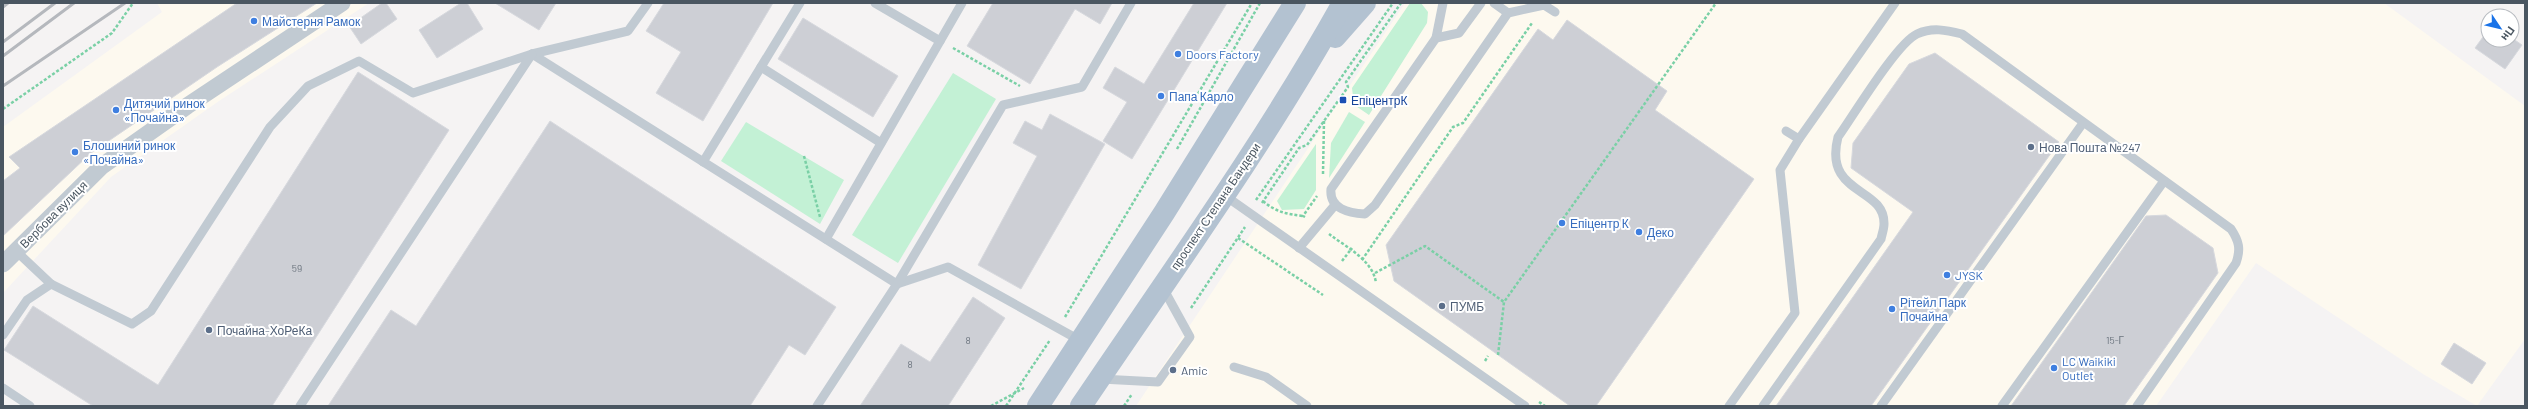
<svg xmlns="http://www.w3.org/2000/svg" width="2528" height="409" font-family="Barlow,sans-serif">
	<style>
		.commercial { fill: #fdf9ef }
		.green { fill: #c3f1d5 }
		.building { fill: #cdcfd5; stroke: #d7d9de }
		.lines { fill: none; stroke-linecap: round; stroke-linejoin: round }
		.path { stroke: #7ad0a6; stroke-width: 2.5; stroke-dasharray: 3 2; stroke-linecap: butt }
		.lane { stroke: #c1cad2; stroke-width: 9 }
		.street { stroke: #c1cad2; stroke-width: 17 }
		.primary { stroke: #b3c2d1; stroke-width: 22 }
		.rail { stroke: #b5b8bd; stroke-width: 3 }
		.shop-dot { fill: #3f7fe0; stroke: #fff; stroke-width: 1.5 }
		.transit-dot { fill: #1a4fb4; stroke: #fff; stroke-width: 1.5 }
		.service-dot { fill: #5c6f8a; stroke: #fff; stroke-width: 1.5 }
		.labels { text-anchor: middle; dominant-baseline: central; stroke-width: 4; stroke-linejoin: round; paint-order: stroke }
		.number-label { font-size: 10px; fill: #6b747e }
		.shop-label { font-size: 12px; fill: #366cbe; stroke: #fff; text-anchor: start }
		.transit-label { font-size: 12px; fill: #164399; stroke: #fff; text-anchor: start }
		.service-label { font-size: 12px; fill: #4e5e75; stroke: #fff; text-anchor: start }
		.street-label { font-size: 12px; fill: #4a5661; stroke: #fff }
	</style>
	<rect width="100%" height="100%" fill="#f5f3f3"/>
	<g class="commercial">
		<path d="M157 3H369L219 101 111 177 3 293V127L162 12Z"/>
		<path d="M1405 3H2384L2525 106V339L2477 406 2423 374 2256 263 2156 406H1136Z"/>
	</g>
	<g class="green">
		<path d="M1410 3H1421L1428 12 1427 23 1369 115 1350 102 1353 97 1352 88Z"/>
		<path d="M953 73 996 99 898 263 852 235Z"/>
		<path d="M1349 112 1365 122 1329 178 1331 143Z"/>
		<path d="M746 122 844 180 820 224 721 161Z"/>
		<path d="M1316 144V190L1304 209 1282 210 1277 201Z"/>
	</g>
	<g class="building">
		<path d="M237 3H317L217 67 91 153 3 236V181L20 168 9 157Z"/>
		<path d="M382 3H386L397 19 361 44 349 26Z"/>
		<path d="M461 3H467L483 29 437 58 419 30Z"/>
		<path d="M495 3H556L539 30Z"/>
		<path d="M664 3H773L703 121 656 93 681 52 646 31Z"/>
		<path d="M993 3H1112L1100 24 1075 9 1030 84 967 46Z"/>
		<path d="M1194 3H1227L1132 159 1103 141 1127 102 1103 88 1115 67 1144 84Z"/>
		<path d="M803 18 898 76 873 117 778 59Z"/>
		<path d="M1567 20 1667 91 1655 110 1754 179 1596 406H1570L1394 281 1386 245 1538 29 1553 40Z"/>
		<path d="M2488 30V40L2512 38 2522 45 2505 69 2475 48Z"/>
		<path d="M1935 53 2059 142 1871 406H1776L1913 212 1851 168 1853 143 1909 64Z"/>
		<path d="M358 72 449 130 272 406H93L4 350 33 306 158 385Z"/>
		<path d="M1050 114 1105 144 1021 289 978 265 1037 156 1013 143 1025 121 1042 130Z"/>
		<path d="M550 121 836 307 805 355 789 345 750 406H328L391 310 416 326Z"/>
		<path d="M2166 215 2213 248 2218 273 2124 406H2011L2146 216Z"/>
		<path d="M973 297 1005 318 948 406H860L901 344 930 362Z"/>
		<path d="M2454 343 2486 363 2472 384 2441 364Z"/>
	</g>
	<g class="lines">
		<g class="path">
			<path d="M953 48 1020 86"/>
			<path d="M3 109 112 33 133 3"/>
			<path d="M1177 149 1260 3"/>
			<path d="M804 156 820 217"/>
			<path d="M1323 174 1324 121"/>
			<path d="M1256 200 1393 3"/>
			<path d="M1263 201C1276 212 1286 214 1303 216"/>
			<path d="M1262 203 1299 148 1307 145 1348 87 1346 82 1401 3"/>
			<path d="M1305 217 1303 216 1317 196"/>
			<path d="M1329 234C1346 247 1373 260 1376 283"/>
			<path d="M1238 238 1323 295"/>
			<path d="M1362 260 1453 127 1463 123 1532 23"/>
			<path d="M1342 261 1352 248"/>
			<path d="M1375 273 1425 246 1504 302"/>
			<path d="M1191 308 1245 227"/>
			<path d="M1065 317 1252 3"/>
			<path d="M1498 355 1504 302 1716 3"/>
			<path d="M1485 361 1488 356"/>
			<path d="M1539 402 1545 406"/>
			<path d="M991 406 1024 388"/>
			<path d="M1006 406 1050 340"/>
			<path d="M1124 406 1132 394"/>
		</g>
		<g class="lane">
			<path d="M875 3 940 41"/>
			<path d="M1443 3 1436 38 1331 189C1329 209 1349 213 1365 214L1375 205 1508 13 1544 5 1555 12"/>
			<path d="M1494 3 1508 13"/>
			<path d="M1436 38 1459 33 1481 3"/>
			<path d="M532 54 897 284"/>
			<path d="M761 67 881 143"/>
			<path d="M1786 131 1799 139"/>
			<path d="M703 162 800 3"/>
			<path d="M1224 195 1525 406"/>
			<path d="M826 239 962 3"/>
			<path d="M1299 248 1335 205"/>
			<path d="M16 251 51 284"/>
			<path d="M897 284 948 267 1081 341"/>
			<path d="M3 335 27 300 51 284 132 324 151 311 270 127 308 86 359 61 413 93 532 54 628 31 648 3"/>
			<path d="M1234 367 1266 377 1307 406"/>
			<path d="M1101 379 1158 382 1190 337 1163 288"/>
			<path d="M3 388 30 406"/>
			<path d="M300 406 532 54"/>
			<path d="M817 406 897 284 1003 105 1082 87 1131 3"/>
			<path d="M1729 406 1795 313 1780 170 1799 139 1895 3"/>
			<path d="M1763 406 1881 239C1882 234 1884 229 1884 224 1885 186 1823 196 1838 137 1853 116 1897 43 1917 34 1932 27 1946 30 1962 34L2231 229C2239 241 2241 249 2236 263L2137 406"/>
			<path d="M1881 406 2083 123"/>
			<path d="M2002 406 2164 181"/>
		</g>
		<path class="street" d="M3 264 102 166 187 106 342 3"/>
		<g class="primary">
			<path d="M1335 37 1365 3"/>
			<path d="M1038 406 1164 213 1295 3"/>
			<path d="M1081 406C1170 274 1265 143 1343 3"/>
		</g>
		<g class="rail">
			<path d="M3 7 8 3"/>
			<path d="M3 42 55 3"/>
			<path d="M3 56 74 3"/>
			<path d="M3 86 125 3"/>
		</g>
	</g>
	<g class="shop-dot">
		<circle cx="254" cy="21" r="4"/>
		<circle cx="1178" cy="54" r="4"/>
		<circle cx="1161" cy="96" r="4"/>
		<circle cx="116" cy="110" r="4"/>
		<circle cx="75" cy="152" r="4"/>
		<circle cx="1562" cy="223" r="4"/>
		<circle cx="1639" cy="232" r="4"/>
		<circle cx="1947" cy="275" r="4"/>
		<circle cx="1892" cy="309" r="4"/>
		<circle cx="2054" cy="368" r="4"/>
	</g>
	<rect class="transit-dot" x="1339" y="96" width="8" height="8" rx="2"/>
	<g class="service-dot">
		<circle cx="2031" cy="147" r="4"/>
		<circle cx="1442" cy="306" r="4"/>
		<circle cx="209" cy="330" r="4"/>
		<circle cx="1173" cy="370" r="4"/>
	</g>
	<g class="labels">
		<g class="number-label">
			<text x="297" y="268">59</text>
			<text x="968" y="340">8</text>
			<text x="2115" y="340">15-Г</text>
			<text x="910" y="364">8</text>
		</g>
		<g class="shop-label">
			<text x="262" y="21">Майстерня Рамок</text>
			<text x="1186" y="54">Doors Factory</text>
			<text x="1169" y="96">Папа Карло</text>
			<text x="124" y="103">Дитячий ринок<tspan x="124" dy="14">«Почайна»</tspan></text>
			<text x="83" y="145">Блошиний ринок<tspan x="83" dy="14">«Почайна»</tspan></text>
			<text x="1570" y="223">Епіцентр К</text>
			<text x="1647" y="232">Деко</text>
			<text x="1955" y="275">JYSK</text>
			<text x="1900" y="302">Рітейл Парк<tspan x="1900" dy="14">Почайна</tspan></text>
			<text x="2062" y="361">LC Waikiki<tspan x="2062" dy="14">Outlet</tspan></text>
		</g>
		<g class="transit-label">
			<text x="1351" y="100">ЕпіцентрК</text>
		</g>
		<g class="service-label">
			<text x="2039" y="147">Нова Пошта №247</text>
			<text x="1450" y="306">ПУМБ</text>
			<text x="217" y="330">Почайна-ХоРеКа</text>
			<text x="1181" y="370">Amic</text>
		</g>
		<g class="street-label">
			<text transform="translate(1215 206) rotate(-56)">проспект Степана Бандери</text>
			<text transform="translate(53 214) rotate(-45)">Вербова вулиця</text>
		</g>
	</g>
	<rect width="2528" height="409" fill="none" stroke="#4a5661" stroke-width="8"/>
	<g transform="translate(2500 28) rotate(125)"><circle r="19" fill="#ffffff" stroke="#b7bbc0"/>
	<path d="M0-3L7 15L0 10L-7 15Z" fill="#1a73e8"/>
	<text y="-6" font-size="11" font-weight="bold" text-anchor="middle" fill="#4a5661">Пн</text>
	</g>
</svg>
